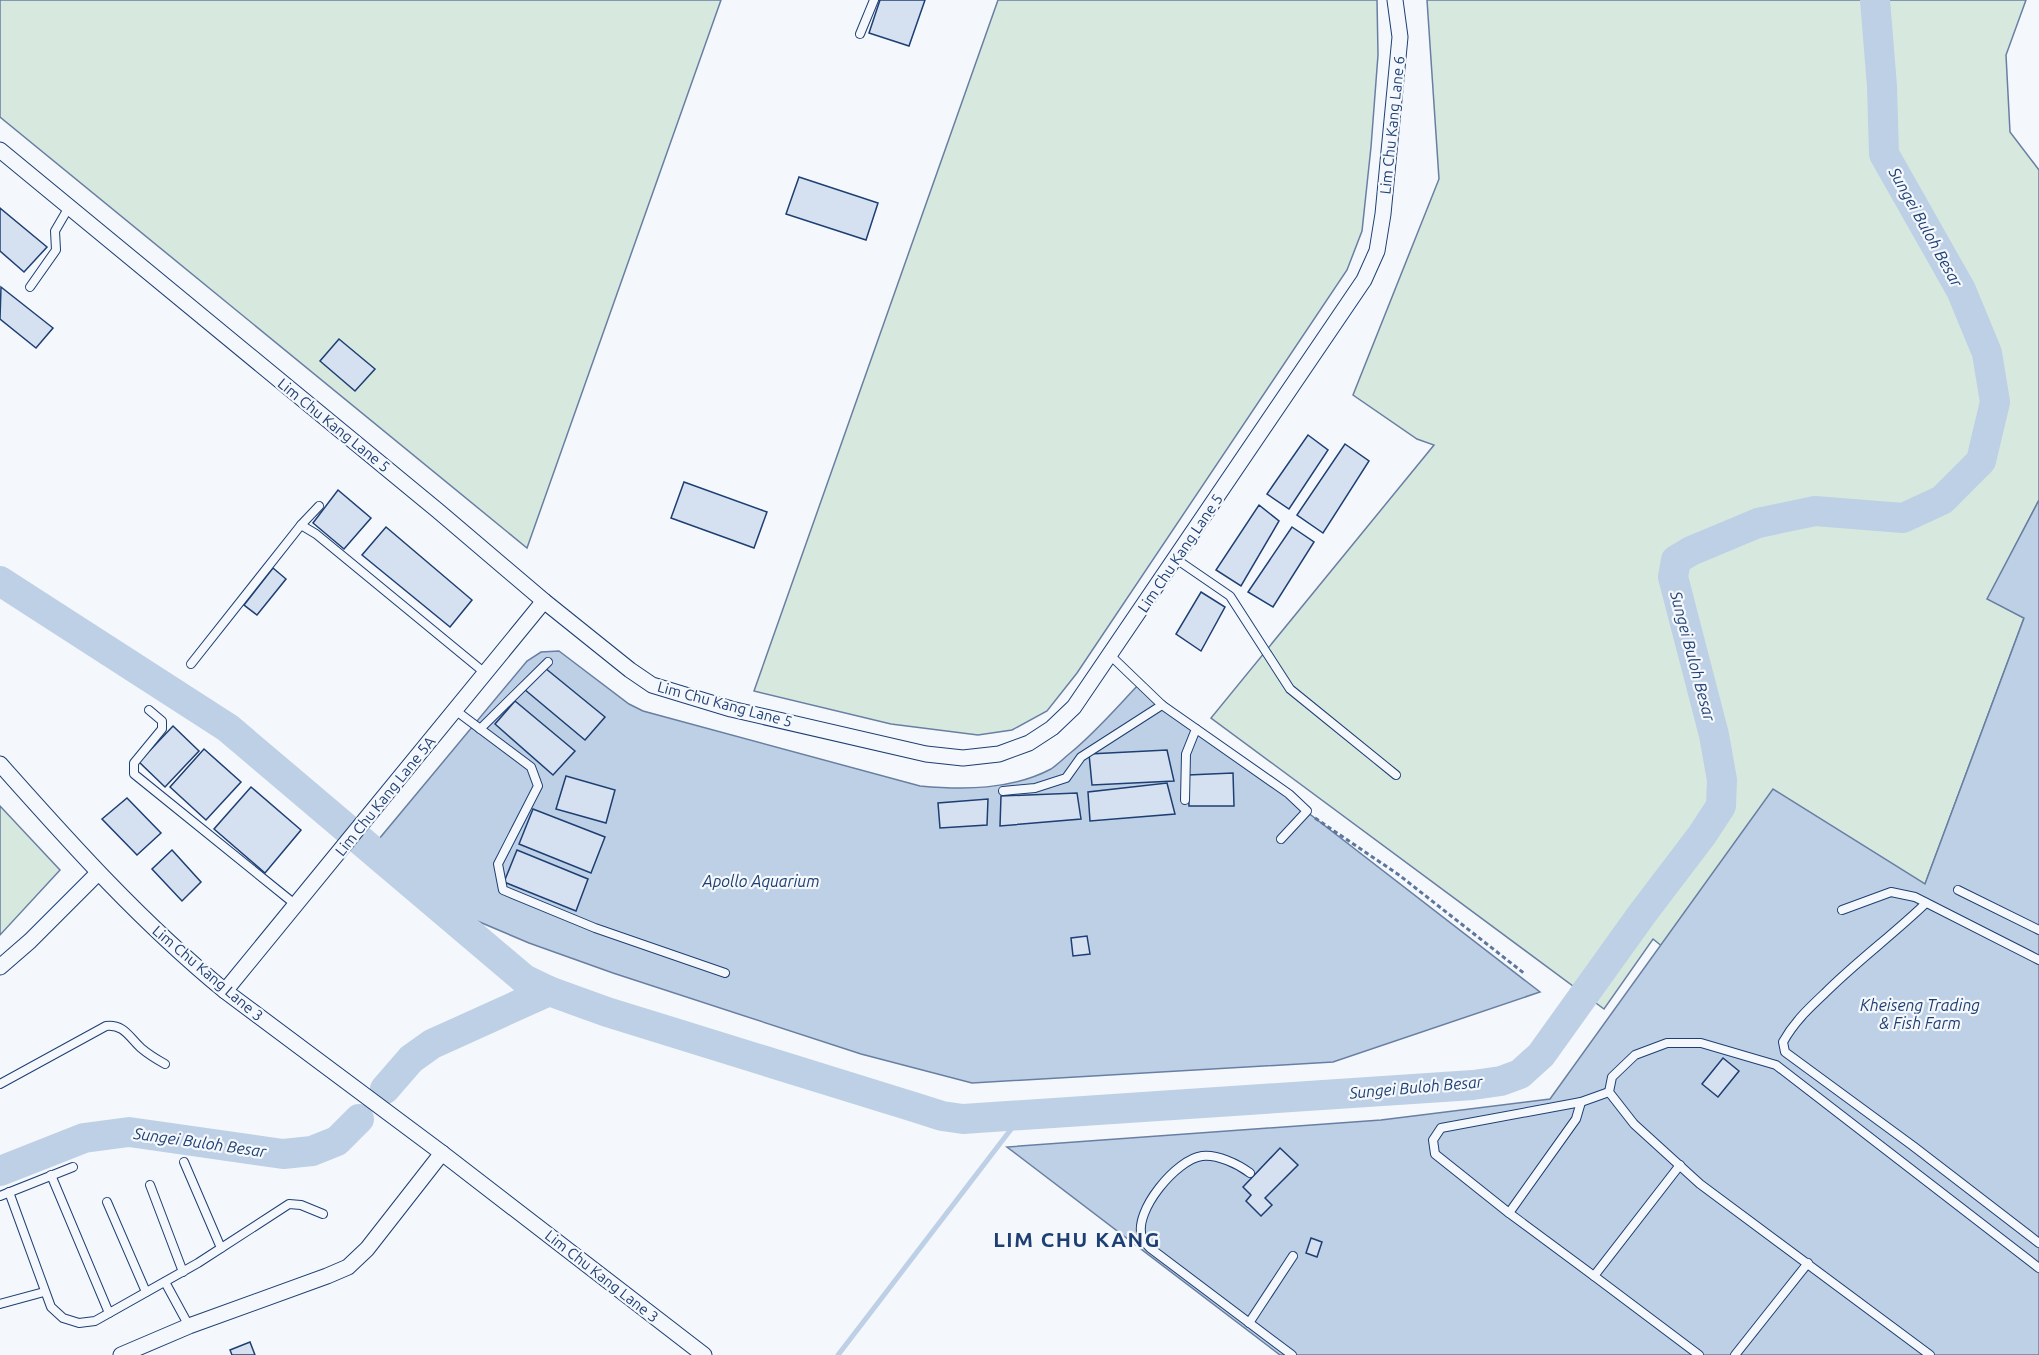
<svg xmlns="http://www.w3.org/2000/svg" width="2039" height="1355" font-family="Ubuntu,sans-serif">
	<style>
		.green { fill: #d7e8df; stroke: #687fa3; stroke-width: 1.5 }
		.water { fill: #bed0e5; stroke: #687fa3; stroke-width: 1.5 }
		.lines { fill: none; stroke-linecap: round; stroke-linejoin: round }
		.stream { stroke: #bed0e5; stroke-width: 5 }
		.river { stroke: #bed0e5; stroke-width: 30 }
		.building { fill: #d5e0f0; stroke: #1d3f73; stroke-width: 1.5 }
		.service-casing { stroke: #1d3f73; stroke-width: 10 }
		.minor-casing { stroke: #1d3f73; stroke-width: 17 }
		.path { stroke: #5e769c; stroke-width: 3; stroke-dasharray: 4.5 3; stroke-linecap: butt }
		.service { stroke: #f4f7fb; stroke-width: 8 }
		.minor { stroke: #f4f7fb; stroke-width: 15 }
		.labels { text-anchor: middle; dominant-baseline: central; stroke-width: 4.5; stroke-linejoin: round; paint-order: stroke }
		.street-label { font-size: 15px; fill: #1d3f73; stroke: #f4f7fb }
		.water-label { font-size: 16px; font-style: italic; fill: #1d3f73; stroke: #f4f7fb }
		.district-label { font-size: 21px; font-weight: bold; letter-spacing: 1.5px; fill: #1d3f73; stroke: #f4f7fb }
	</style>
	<rect width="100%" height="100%" fill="#f4f7fb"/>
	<g class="green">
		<path d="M0 0H721L527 548 0 117Z"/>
		<path d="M998 0H1377L1378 55 1371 147 1362 231 1347 270 1077 673 1047 711 1012 730 978 735 891 724 754 691Z"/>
		<path d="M1427 0H2026L2006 55 2010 132 2039 170V500L1988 599 2024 618 1925 884 1761 1026 1653 939 1604 1009 1211 718 1434 445 1417 439 1353 395 1439 179Z"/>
		<path d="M0 806 60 870 0 935Z"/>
	</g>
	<g class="water">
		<path d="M2039 500V1355H1280L1007 1147 1381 1120 1550 1099 1773 789 1925 884 2024 618 1987 599Z"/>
		<path d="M559 651 629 704 643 711 920 786C964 790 1011 790 1051 769 1057 765 1063 759 1069 754 1095 733 1117 707 1140 683L1540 992 1333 1062 972 1083 861 1054 613 973 529 943 463 915 379 839 527 661 541 652Z"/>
	</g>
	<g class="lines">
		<path class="stream" d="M838 1355 1022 1115"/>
		<g class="river">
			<path d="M0 581 228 728 524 979 549 991 607 1012 917 1108 942 1116 963 1119 1473 1085 1501 1081 1520 1074 1541 1055 1642 914 1702 835 1721 806 1722 780 1714 735 1673 577 1676 560 1691 551 1758 523 1815 511 1903 518 1942 500 1981 461 1995 402 1987 353 1961 290 1884 154 1882 86 1875 0"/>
			<path d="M385 1089 411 1059 432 1044 549 991"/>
			<path d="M0 1171 84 1138 129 1132 283 1154 312 1151 337 1141 359 1119"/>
		</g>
	</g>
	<g class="building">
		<path d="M880 0H925L909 46 869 33Z"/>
		<path d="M799 177 878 203 866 240 786 214Z"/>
		<path d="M0 208 47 247 24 272 0 251Z"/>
		<path d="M1 287 53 328 36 348 0 319Z"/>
		<path d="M339 339 375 369 355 391 320 361Z"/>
		<path d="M1308 435 1328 450 1289 509 1267 494Z"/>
		<path d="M1345 444 1369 461 1323 533 1297 515Z"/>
		<path d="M684 482 767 512 754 548 671 518Z"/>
		<path d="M338 490 371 518 344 549 313 523Z"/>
		<path d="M1259 505 1279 521 1241 586 1216 570Z"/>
		<path d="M386 527 472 600 450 627 362 555Z"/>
		<path d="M1292 527 1314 542 1273 607 1248 592Z"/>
		<path d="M273 568 286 579 257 615 244 605Z"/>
		<path d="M1201 592 1225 607 1201 651 1176 634Z"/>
		<path d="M545 668 605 717 585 740 524 689Z"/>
		<path d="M515 701 575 751 553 775 495 724Z"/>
		<path d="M173 726 199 751 165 787 139 762Z"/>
		<path d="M204 749 241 782 206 820 170 787Z"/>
		<path d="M1167 750 1174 781 1092 785 1089 754Z"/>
		<path d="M1233 773 1234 806H1189L1188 775Z"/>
		<path d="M566 776 615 790 606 823 556 809Z"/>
		<path d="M1167 783 1175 814 1090 821 1088 792Z"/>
		<path d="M251 787 301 830 265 873 214 829Z"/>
		<path d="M1077 793 1081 819 1000 826 1001 796Z"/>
		<path d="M127 798 161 833 137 855 102 819Z"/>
		<path d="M988 799 987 825 940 828 938 803Z"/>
		<path d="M533 809 605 837 591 873 519 844Z"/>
		<path d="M172 850 201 882 182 901 152 869Z"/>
		<path d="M517 850 588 879 576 911 504 882Z"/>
		<path d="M1087 936 1090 954 1073 956 1071 938Z"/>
		<path d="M1723 1058 1739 1071 1718 1097 1702 1084Z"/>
		<path d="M1280 1148 1298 1165 1265 1198 1272 1205 1261 1216 1246 1201 1251 1195 1243 1187Z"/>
		<path d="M1311 1238 1322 1242 1317 1257 1306 1253Z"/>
		<path d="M250 1342 255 1355H232L230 1350Z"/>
	</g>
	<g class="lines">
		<defs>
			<g id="service">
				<path d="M860 34 874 0"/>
				<path d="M30 287 56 250 55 231 69 207"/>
				<path d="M301 525 316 534 485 673"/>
				<path d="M1176 559 1230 596 1290 689 1396 775"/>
				<path d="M1111 656 1162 705 1289 794 1307 811 1281 839"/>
				<path d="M191 664 301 525 319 506"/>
				<path d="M149 710 162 721V729L134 763V774L296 905"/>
				<path d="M455 710 531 767 538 786 498 864 503 890 595 928 725 973"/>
				<path d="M480 729 548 662"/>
				<path d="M1003 791 1035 788 1066 778 1081 757 1162 705"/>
				<path d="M1185 800 1186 754 1196 729"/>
				<path d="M1958 890 2039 930"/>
				<path d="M1926 903C1894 934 1857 961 1825 993 1809 1008 1794 1022 1783 1042L1785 1052 1913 1146 2039 1243"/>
				<path d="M1842 910 1891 892 1915 897 2039 960"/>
				<path d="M0 1084 106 1026C124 1024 129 1037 141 1048 148 1054 156 1059 165 1064"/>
				<path d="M184 1162 221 1248"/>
				<path d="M1680 1165 1594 1276 1699 1355"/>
				<path d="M1250 1173C1238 1164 1217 1154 1202 1156 1177 1159 1133 1211 1142 1237 1143 1241 1147 1245 1150 1248L1292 1355"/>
				<path d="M51 1175 109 1313"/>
				<path d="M150 1185 183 1272"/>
				<path d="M9 1192 51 1307 63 1318 79 1323 95 1321 198 1263 289 1204 301 1205 323 1214"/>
				<path d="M0 1196 73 1167"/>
				<path d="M107 1202 146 1292"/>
				<path d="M1509 1213 1576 1119 1581 1102"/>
				<path d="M1594 1276 1509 1213 1435 1154 1433 1140 1441 1128 1581 1102 1609 1092"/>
				<path d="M165 1282 189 1326"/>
				<path d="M0 1304 44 1292"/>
				<path d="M1249 1323 1293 1256"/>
				<path d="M1735 1355 1808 1263"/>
				<path d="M1930 1355 1700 1184 1634 1124 1609 1092 1612 1077 1635 1055 1667 1043H1701L1776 1065 2039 1268"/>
			</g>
			<g id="minor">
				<path d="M0 150 437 510 544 601 630 670 652 685 731 709 926 754 963 758 999 754 1029 743 1052 728 1074 707 1364 280 1377 251 1383 214 1400 37 1395 0"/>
				<path d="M0 764C72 845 141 922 225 991L442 1153 704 1355"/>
				<path d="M0 967 30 941 98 873"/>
				<path d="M225 991 544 601"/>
				<path d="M121 1355 189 1326 327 1276 348 1267 367 1249 442 1153"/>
			</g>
		</defs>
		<use href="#service" class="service-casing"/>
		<use href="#minor" class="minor-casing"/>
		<path class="path" d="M1315 818 1399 875 1525 974"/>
		<use href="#service" class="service"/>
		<use href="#minor" class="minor"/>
	</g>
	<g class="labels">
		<g class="street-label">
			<text transform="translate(1392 125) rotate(-84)">Lim Chu Kang Lane 6</text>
			<text transform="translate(334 425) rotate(39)">Lim Chu Kang Lane 5</text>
			<text transform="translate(1180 553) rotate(-56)">Lim Chu Kang Lane 5</text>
			<text transform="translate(725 704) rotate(15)">Lim Chu Kang Lane 5</text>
			<text transform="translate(385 796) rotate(-51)">Lim Chu Kang Lane 5A</text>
			<text transform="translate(208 973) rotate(40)">Lim Chu Kang Lane 3</text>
			<text transform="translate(602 1276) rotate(38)">Lim Chu Kang Lane 3</text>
		</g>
		<g class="water-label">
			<text transform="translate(1926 227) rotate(61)">Sungei Buloh Besar</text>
			<text transform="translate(1693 656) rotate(75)">Sungei Buloh Besar</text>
			<text x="761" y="881">Apollo Aquarium</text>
			<text x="1920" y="1005">Kheiseng Trading<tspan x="1920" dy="18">&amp; Fish Farm</tspan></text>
			<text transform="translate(1416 1087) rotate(-5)">Sungei Buloh Besar</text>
			<text transform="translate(200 1142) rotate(8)">Sungei Buloh Besar</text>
		</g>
		<g class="district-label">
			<text x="1077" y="1239">LIM CHU KANG</text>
		</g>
	</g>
</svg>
